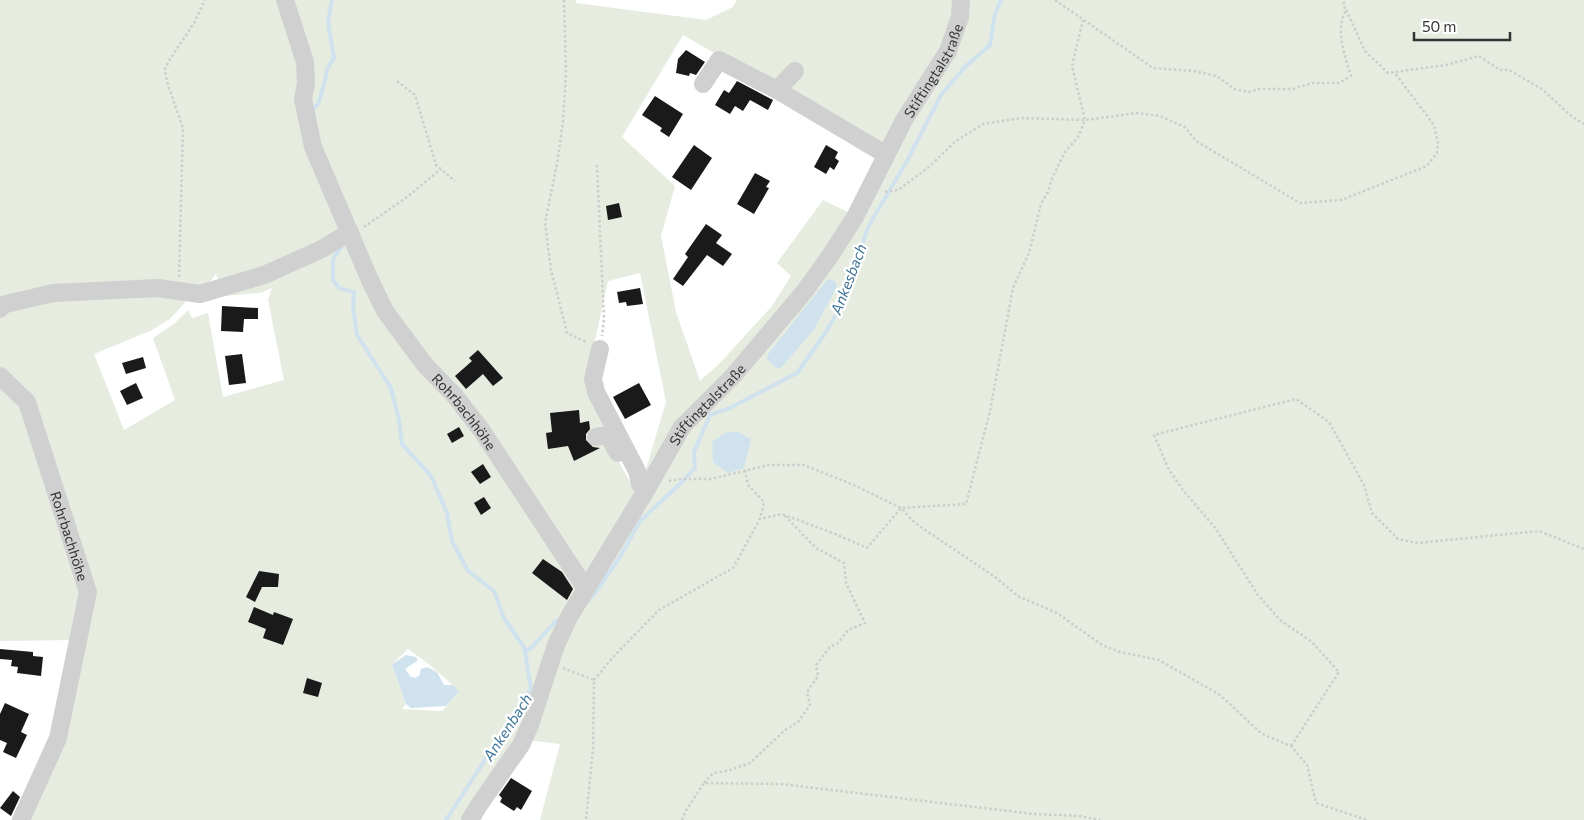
<svg xmlns="http://www.w3.org/2000/svg" width="1584" height="820" font-family="Commissioner,sans-serif">
	<style>
		.green { fill: #e6ecdf; fill-rule: evenodd }
		.water { fill: #cfe2ee }
		.lines { fill: none; stroke-linecap: round; stroke-linejoin: round }
		.stream { stroke: #cfe2ee; stroke-width: 4 }
		.building { fill: #1a1a1a }
		.path { stroke: #cdcdcd; stroke-width: 2.5; stroke-dasharray: 2.5 2.5; stroke-linecap: butt }
		.minor { stroke: #d0d0d0; stroke-width: 18 }
		.labels { text-anchor: middle; dominant-baseline: central; stroke-width: 5; stroke-linejoin: round; paint-order: stroke }
		.street-label { font-size: 14px; fill: #333; stroke: #fff }
		.water-label { font-size: 15px; font-style: italic; fill: #3f7597; stroke: #fff }
	</style>
	<rect width="100%" height="100%" fill="#fff"/>
	<path class="green" d="M0 0H576V3L706 20 733 7 737 0H1584V820H540L560 744 518 739 463 820H26L69 727 82 589 74 640 0 641ZM683 35 895 157 858 217 823 200 777 263 791 276 772 306 719 364 700 381 676 312 661 236 675 186 622 137ZM640 273 666 402 638 496 608 443 611 428 594 345 608 281ZM216 274 224 296 260 293 272 288 268 300 284 380 223 397 208 313 192 318 188 310 175 323 153 338 175 400 124 430 94 354 150 331 170 319 189 298 137 293 139 280 200 294ZM823 286 837 287 813 331 781 368 768 354ZM408 649 430 665 459 691 442 711 402 709 406 704 392 664Z"/>
	<g class="water">
		<path d="M830 279 836 282 837 287 813 331 781 368H777L767 359 768 354 827 280Z"/>
		<path d="M726 432H738L751 439 744 468 728 473 713 462 712 442Z"/>
		<path d="M406 655 416 657 418 660 405 669 411 677 415 678 419 676 421 669 427 667 437 672 444 685H453L459 691 446 706 411 708 406 704 392 664Z"/>
	</g>
	<g class="lines">
		<g class="stream">
			<path d="M311 111 318 104 325 81 327 69 334 58 328 22 332 0"/>
			<path d="M342 246 333 259V280L339 288 354 292 353 306 357 335 391 388 399 420 402 444 431 476 447 513 452 541 468 571 494 591 504 618 524 647 525 651 531 689 446 820"/>
			<path d="M586 603 595 593 620 557 640 521 684 480 695 468 694 452 710 415 730 408 797 373 824 335 837 313 856 264 868 227 907 161 941 95 966 66 990 45 995 14 1001 0"/>
			<path d="M525 651 530 649 556 621 562 618"/>
		</g>
	</g>
	<g class="building">
		<path d="M686 50 705 62 696 75 690 73 689 76 676 73 678 59Z"/>
		<path d="M737 81 773 100 768 110 750 100 743 111 735 106 730 114 715 105 724 90 729 93Z"/>
		<path d="M655 96 683 114 669 137 660 131 662 128 642 115Z"/>
		<path d="M694 145 712 158 691 190 672 177Z"/>
		<path d="M826 145 838 152 835 158 839 161 834 170 830 167 826 174 814 167Z"/>
		<path d="M755 173 770 181 766 187 769 188 754 214 737 204Z"/>
		<path d="M619 203 622 217 608 220 606 206Z"/>
		<path d="M706 224 722 235 716 243 732 254 723 266 707 255 683 286 673 279 688 257 685 254Z"/>
		<path d="M640 288 643 304 627 306 626 302 619 303 617 292Z"/>
		<path d="M222 306 258 308V319H244L243 332 221 331Z"/>
		<path d="M478 350 503 378 493 386 483 374 466 389 455 376 472 361 469 358Z"/>
		<path d="M242 354 246 383 229 385 225 356Z"/>
		<path d="M143 357 146 368 126 374 122 363Z"/>
		<path d="M136 383 143 398 127 405 120 391Z"/>
		<path d="M639 383 651 405 625 419 613 397Z"/>
		<path d="M579 410 580 423 589 421 590 429 586 434V440L593 447 600 448 574 461 568 446 548 449 546 433 552 432 550 413Z"/>
		<path d="M459 427 464 436 452 443 447 434Z"/>
		<path d="M483 464 491 477 480 484 471 472Z"/>
		<path d="M484 497 491 508 481 515 474 503Z"/>
		<path d="M543 559 562 572 573 589 567 600 532 573Z"/>
		<path d="M259 571 279 574 278 587H262L255 602 246 597Z"/>
		<path d="M254 607 273 615 274 612 293 619 283 645 263 638 266 629 248 622Z"/>
		<path d="M0 649 33 652V656L43 657 41 676 17 673 18 667 11 666 12 660 0 659Z"/>
		<path d="M307 678 322 683 318 697 303 693Z"/>
		<path d="M5 703 29 714 21 732 27 735 16 758 3 752 7 743 0 740V714Z"/>
		<path d="M511 778 532 791 521 810 517 807 514 811 500 802 502 798 499 795Z"/>
		<path d="M13 791 20 797 11 816 0 808Z"/>
	</g>
	<g class="lines">
		<g class="path">
			<path d="M564 0 566 73 563 122 557 164 545 223 551 270 567 333 586 342"/>
			<path d="M1055 0 1153 68 1194 71 1217 76 1234 89 1250 92 1258 89H1293L1312 83H1339L1351 76C1346 60 1340 43 1341 26 1342 13 1348 15 1343 0"/>
			<path d="M1346 10 1365 51 1388 73 1446 65 1479 56 1500 70H1509L1542 89 1571 116 1584 124"/>
			<path d="M397 81 415 95 436 165 455 181"/>
			<path d="M597 165 604 319 602 336"/>
			<path d="M885 192 898 190 930 166 956 141 983 124 1021 118 1085 120 1137 113 1160 116 1185 127 1196 141 1300 203 1341 200 1427 166 1437 153 1438 144 1434 125 1394 72"/>
			<path d="M364 227 407 197 441 169"/>
			<path d="M179 277 183 128 167 82 165 69 170 59 194 23 205 0"/>
			<path d="M745 470 748 485 764 502 760 519"/>
			<path d="M669 481 680 479H711L768 465H804L854 485 901 508 915 523 995 577 1018 596 1057 613 1102 645 1120 652 1159 660 1220 695 1262 734 1291 746 1307 765 1316 803 1367 820"/>
			<path d="M563 668 594 680 593 748 586 820"/>
			<path d="M594 680 615 655 659 610 733 568 760 519 782 514 833 533 867 548 901 508 966 504 990 411 1013 288 1029 253 1041 204 1048 192 1052 178 1065 152 1078 137 1085 120 1072 66 1083 20"/>
			<path d="M1291 746 1339 672 1312 642 1280 620 1258 595 1216 529 1183 490 1168 468 1154 435 1296 399 1329 422 1364 485 1372 513 1398 539 1417 543 1539 531 1584 549"/>
			<path d="M704 783 713 773 727 771 750 763 784 731 798 722 810 705 807 692 818 676 816 665 830 647 838 643 848 630 865 623 846 583 844 563 816 548 784 515"/>
			<path d="M682 820 685 812 704 783 781 784 1034 814 1079 816 1100 820"/>
		</g>
		<g class="minor">
			<path id="s1" d="M285 0 305 62 306 84 303 99 313 147 369 278 385 311 425 365 455 396 482 431 586 589"/>
			<path d="M795 71 777 90 885 154"/>
			<path d="M703 84 719 60 777 90"/>
			<path d="M0 309 2 305 53 293 158 288 200 294 264 275 322 249 350 232"/>
			<path d="M600 349 593 379 596 392 637 471 640 484"/>
			<path id="s2" d="M0 376 27 402 88 592 58 738 21 820"/>
			<path d="M596 437C610 432 611 442 618 453"/>
			<path id="s3" d="M470 820 479 805 521 745 530 725 556 645 569 617 645 492 682 427 734 375 804 292 830 256 855 217 904 120 948 51 960 17 961 0"/>
		</g>
	</g>
	<g class="labels">
		<g class="street-label">
			<text stroke="none"><textPath href="#s3" startOffset="888">Stiftingtalstraße</textPath></text>
			<text stroke="none"><textPath href="#s3" startOffset="482">Stiftingtalstraße</textPath></text>
			<text stroke="none"><textPath href="#s1" startOffset="459">Rohrbachhöhe</textPath></text>
			<text stroke="none"><textPath href="#s2" startOffset="178">Rohrbachhöhe</textPath></text>
		</g>
		<g class="water-label">
			<text transform="translate(848 279) rotate(-69)">Ankesbach</text>
			<text transform="translate(507 727) rotate(-57)">Ankenbach</text>
		</g>
	</g>
	<path d="M1414 32v8h96v-8" fill="none" stroke="#333333" stroke-width="2.5"/>
	<text x="1422" y="32" font-size="15" fill="#333333" stroke="#ffffff" stroke-width="4" paint-order="stroke">50 m</text>
</svg>
